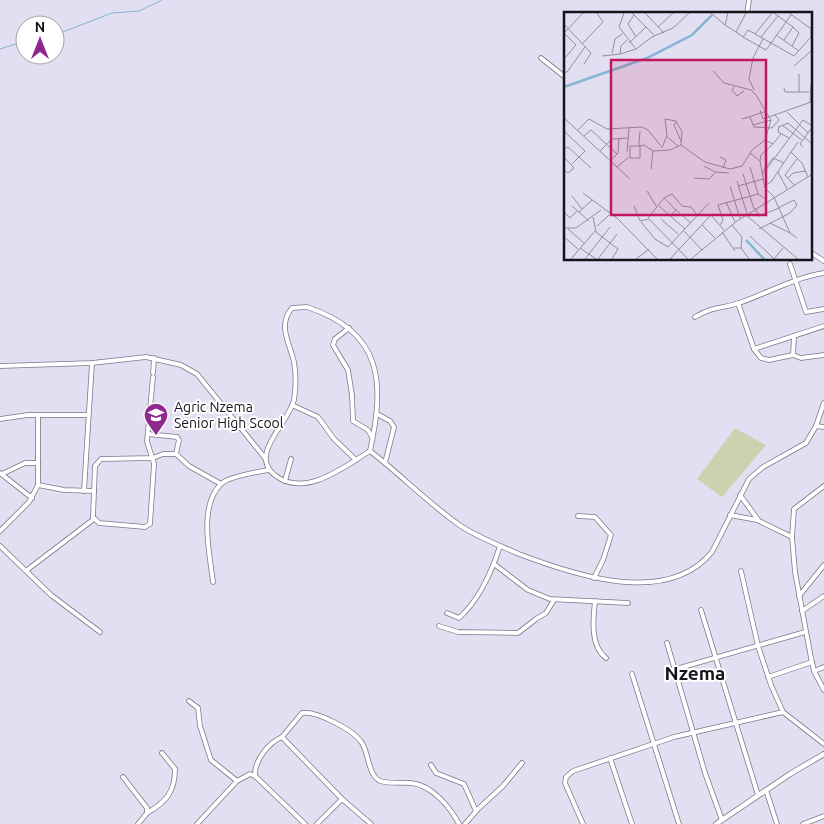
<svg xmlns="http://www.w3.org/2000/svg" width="824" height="824" font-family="Ubuntu,sans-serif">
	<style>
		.green { fill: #cdd1b0 }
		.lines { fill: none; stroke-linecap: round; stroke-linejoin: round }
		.stream { stroke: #83b7d0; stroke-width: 1 }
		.minor-casing { stroke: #7b7789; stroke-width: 5.5 }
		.tertiary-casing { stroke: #7b7789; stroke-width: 6 }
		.minor { stroke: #fff; stroke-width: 4 }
		.tertiary { stroke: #fff; stroke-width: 4.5 }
		.labels { text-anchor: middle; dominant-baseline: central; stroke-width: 4; stroke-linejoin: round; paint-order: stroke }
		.poi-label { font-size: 14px; fill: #16141b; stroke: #fff; text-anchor: start }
		.district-label { font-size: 19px; font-weight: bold; fill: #16141b; stroke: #fff }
		.inset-river { fill: none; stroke: #83b7d0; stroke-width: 2.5 }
		.inset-road { fill: none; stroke: #918e9d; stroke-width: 1 }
		.view { fill: #c2185b; fill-opacity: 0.15; stroke: #c2185b; stroke-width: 2.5 }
		.inset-edge { fill: none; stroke: #16141b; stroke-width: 2.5 }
	</style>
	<rect width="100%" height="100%" fill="#e3dff3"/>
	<path class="green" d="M735 428 766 445 722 497 697 479Z"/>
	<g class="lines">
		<g class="stream">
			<path d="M55 35 112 13 139 11 162 0"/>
			<path d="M0 49 25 41"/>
		</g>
		<defs>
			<g id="minor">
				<path d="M747 14 749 0"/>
				<path d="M541 58 565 77"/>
				<path d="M810 252 824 261"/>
				<path d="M790 264 806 312 824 309"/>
				<path d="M738 303 754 349 761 358 769 360 793 355 801 358 824 355"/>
				<path d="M307 307C383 332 385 382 370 451 345 466 306 498 276 476 247 455 289 423 294 400 296 388 296 374 294 362 290 344 277 325 292 308Z"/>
				<path d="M695 317C713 306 721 309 739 303 768 293 793 278 824 273"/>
				<path d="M349 328 335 339 333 345 348 370 352 395 353 421 368 430 372 437"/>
				<path d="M754 349 824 326"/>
				<path d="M793 355 794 336"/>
				<path d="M0 366 92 363 146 357 181 365 197 374 265 458"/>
				<path d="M153 373 154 358"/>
				<path d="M153 377 147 441C149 449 152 456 154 464L150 524 145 527 99 523 93 517 95 466 101 459 153 458 163 454H176L189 466 221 484"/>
				<path d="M292 405 318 417 334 439 356 460"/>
				<path d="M377 414 390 421 394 427 385 463"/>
				<path d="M0 419 28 415H87"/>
				<path d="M816 426 824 427"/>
				<path d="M148 434 177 437 179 440 176 454"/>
				<path d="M370 451C400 474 427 502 458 524 476 537 499 545 519 554 574 575 667 607 712 552L749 479 763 467 806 443 816 426 824 403"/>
				<path d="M0 473 32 498"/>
				<path d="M2 474 25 463H38"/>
				<path d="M285 481 291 459"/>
				<path d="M38 485 64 490 94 491"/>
				<path d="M84 491 92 363"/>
				<path d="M740 495 759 521 792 537 795 572 811 658 814 671 824 690"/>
				<path d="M730 515 757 520"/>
				<path d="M578 516 595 517 611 535 603 560 594 578"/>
				<path d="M0 531 29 502 38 485V416"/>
				<path d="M792 537 794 509 824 486"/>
				<path d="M0 546 51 595 100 632"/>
				<path d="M494 564 528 590 550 599 628 603"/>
				<path d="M27 570 94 519"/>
				<path d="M741 571 758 646 771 685 783 712 824 744"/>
				<path d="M213 582C210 555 198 506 221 484 229 476 258 472 269 470"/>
				<path d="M799 596 824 565"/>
				<path d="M595 601C593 619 590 646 606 658"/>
				<path d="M701 610 758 795"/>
				<path d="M802 611 824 596"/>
				<path d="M447 613 459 618C479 600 492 571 500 546"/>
				<path d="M439 626 458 632 518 633 536 619 546 613 554 600"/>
				<path d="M667 643 705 773 722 820"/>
				<path d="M676 669 805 632"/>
				<path d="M814 671 824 667"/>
				<path d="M632 674 679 824"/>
				<path d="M768 677 812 662"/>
				<path d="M189 701 198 708 200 726 211 760 237 781"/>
				<path d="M282 737 302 713C317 711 354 730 362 743 369 754 368 775 380 781 389 784 402 782 411 783 432 785 450 807 459 824"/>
				<path d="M610 758 632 824"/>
				<path d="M431 765 436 773 464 784 476 811"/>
				<path d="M255 776C254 761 268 743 282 737L342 799"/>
				<path d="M123 777 147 808V813L138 824"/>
				<path d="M766 790 777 824"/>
				<path d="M147 813C166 802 175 792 175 769L162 753"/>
				<path d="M197 824 237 781 250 774 255 776 305 824"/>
				<path d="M317 824 342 799 371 824"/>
				<path d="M465 824 478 809 503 786 522 763"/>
				<path d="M583 824 565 783 566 777 573 771 674 737 783 712"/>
				<path d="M803 824 824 816"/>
			</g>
			<path id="tertiary" d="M716 824 790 774 824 754"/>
		</defs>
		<use href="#minor" class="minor-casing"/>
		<use href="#tertiary" class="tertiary-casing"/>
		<use href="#minor" class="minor"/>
		<use href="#tertiary" class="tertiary"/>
	</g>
	<defs>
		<symbol id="school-pin" viewBox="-11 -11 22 30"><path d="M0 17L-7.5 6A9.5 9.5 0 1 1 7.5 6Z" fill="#8d298f" stroke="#fff"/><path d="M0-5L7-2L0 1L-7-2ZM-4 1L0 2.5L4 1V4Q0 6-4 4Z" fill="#fff"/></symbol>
	</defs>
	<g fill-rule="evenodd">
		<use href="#school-pin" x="142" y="401" width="28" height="38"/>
	</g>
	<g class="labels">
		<g class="poi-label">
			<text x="174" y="407">Agric Nzema<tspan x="174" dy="16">Senior High Scool</tspan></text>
		</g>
		<g class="district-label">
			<text x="695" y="673">Nzema</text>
		</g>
	</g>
	<g transform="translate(564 12)">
		<rect width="248" height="248" fill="#e3dff3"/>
		<path class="inset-river" d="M0 75 83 46 128 23 148 3M182 228 200 247"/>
		<path class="inset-road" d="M60 1 55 15 72 37 88 25 109 16 125 1M68 1 90 23M81 1 100 21M147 1 161 13M164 1 161 13 172 20M182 1 172 20 179 25 184 18 230 44 247 25V15M210 1 229 15 220 28M225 1 246 16M70 3 64 12 72 25M0 12 27 41 20 52M94 15 109 1M0 21 12 33 0 47M0 21 19 1M191 22 208 1M212 23 235 39M179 25 202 38 227 3M197 25 214 4M65 31 82 15M18 32 39 10 33 1M228 34 235 21 229 15M48 41 51 27 58 22M56 42 72 37M38 44 56 42 57 34 63 28M230 54 247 39M0 60H3L21 35M235 62V80M170 75 168 78 173 84 180 79M220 76 221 80H245M190 78 185 67 189 46 199 27M246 90 247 73M196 98 199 107 247 90M223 100 244 121M186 105 190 115 208 116 215 108 211 103M0 106 66 167M178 107 203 99M113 109 110 113 117 129M189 113 207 108M218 113 239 129M215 114 214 120 225 126M215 115 224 111 247 131M0 119 21 139 8 152M13 119 25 107 43 117 78 115 84 118 97 134M76 119 75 131V133L76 134V146H66V134H76L80 133 89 139 106 138 117 133 118 120 112 109 101 107 103 123 98 136M20 124 27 118 53 142M102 124 114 134M201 128 209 132 217 122M234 130 227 140 238 151 244 165M117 133 141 150 166 157 178 154 188 138 201 128 207 108 192 83 187 78 160 71 149 59M239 135 236 132 247 117M0 137 4 135 27 156M36 139 48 127 64 126M63 140 65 116M186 141 196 149 201 176 210 185 226 221 233 226M0 145 10 156 4 161 0 158M156 145 162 148 159 156M46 149 54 141 55 126M196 149 197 143 209 132M140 154 151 160 165 161M53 155 65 145M186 155 194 182 203 188M87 157 89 139M198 160 209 146 220 151M214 160 223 177M179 162 190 197M198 163 239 108 247 113M130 166 145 167 151 161M224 166 229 161 242 159M173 169 183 202M230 173 221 163 233 147M166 174 176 206M174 174 199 167M200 174 207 170 227 140M83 179 92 194M19 181 54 207 93 247M8 184 18 197M100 186 108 182 118 194 127 195 134 204M162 190 171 210M8 194 25 209M70 194 76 209 85 207 124 247M95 194 121 217M191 196 195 204 215 196M0 200 6 206 13 199M15 200 28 188M182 203 234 247M106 204 112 198 127 211M29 205 32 220 54 237 48 247M84 206 100 186 112 198M97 207 114 222M77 210 91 227 104 235 145 191M206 211 226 221M138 213 151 226M156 213 159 208 154 193 194 182M168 213 178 225 177 236M33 214 45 203M0 216H12L37 198M4 217 20 231M195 217 226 201 233 193 230 188 214 196M120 219 138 238M158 220 171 239M186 224 192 230 201 238 210 247 219 236M0 225 14 237M16 236 32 247M170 236H177L185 247M7 247 31 219M21 247 46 215M34 247 53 222M72 247 85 237M106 247 147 203 160 218M127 247 173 209 247 163"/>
		<path class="view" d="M47 48H202V203H47Z"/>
		<rect width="248" height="248" class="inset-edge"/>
	</g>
	<g transform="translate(40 40)"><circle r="24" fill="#ffffff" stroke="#a2a1a4"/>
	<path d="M0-4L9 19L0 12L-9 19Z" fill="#8d298f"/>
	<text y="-8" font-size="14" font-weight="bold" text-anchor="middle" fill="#16141b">N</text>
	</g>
</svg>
